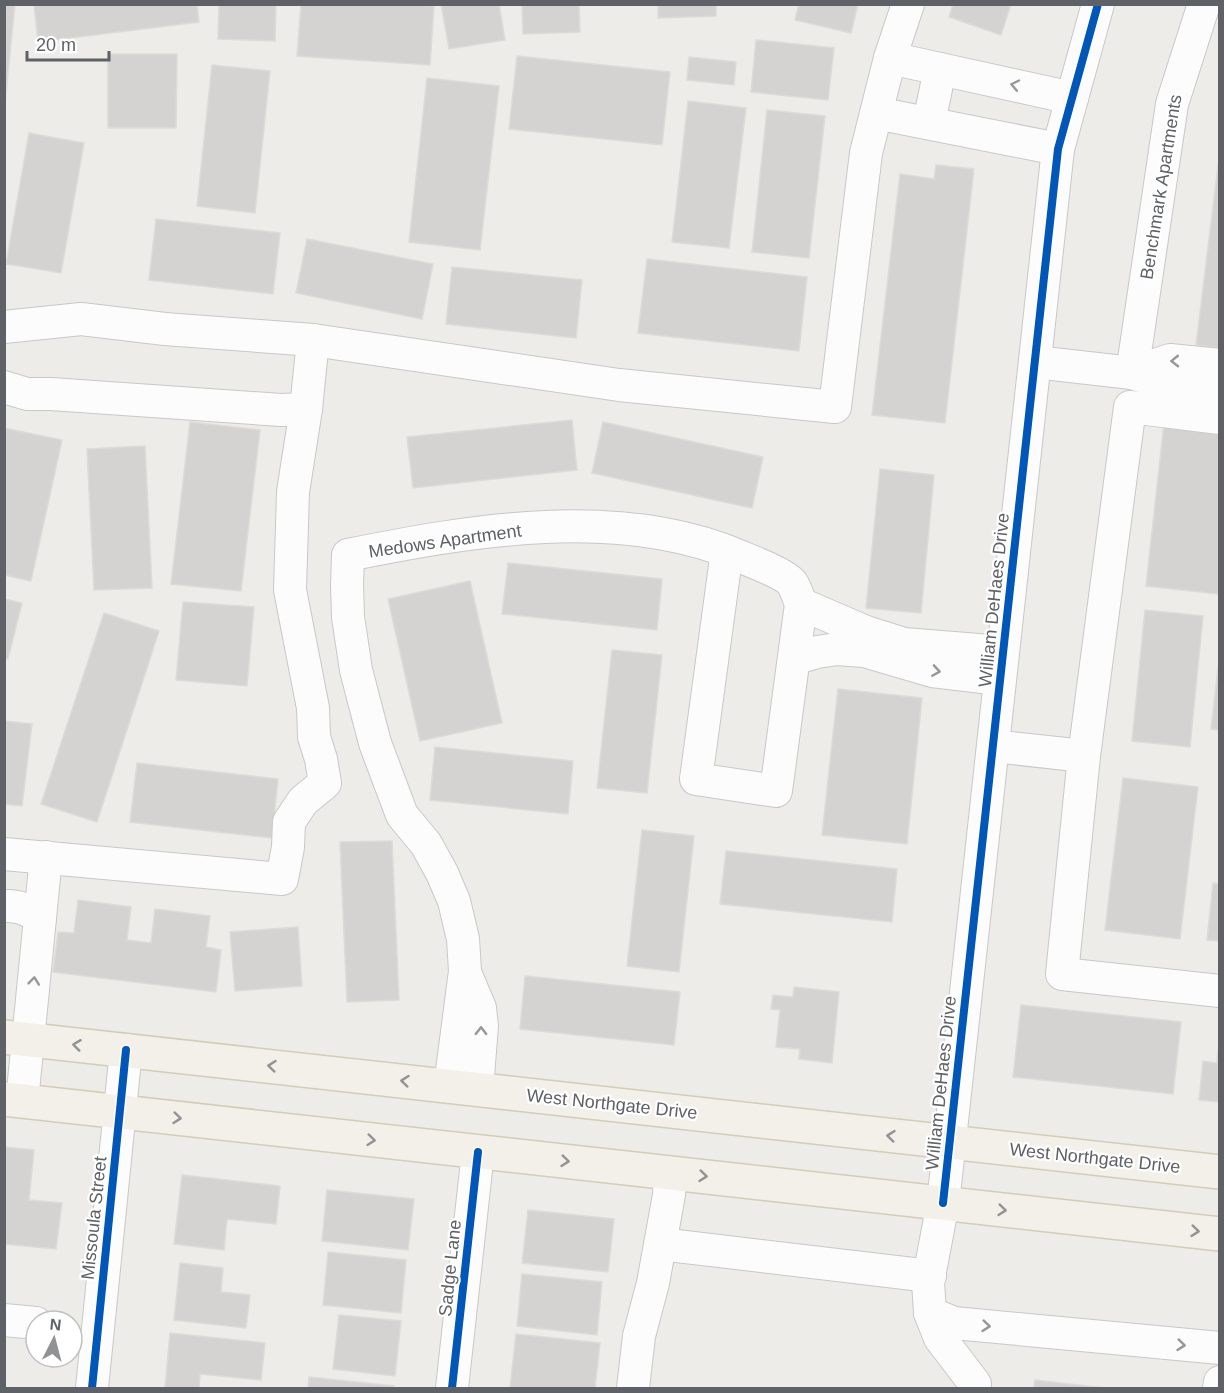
<svg xmlns="http://www.w3.org/2000/svg" width="1224" height="1393" font-family="Arial,sans-serif">
	<style>
		.building { fill: #d4d3d2; stroke: #dcdbd8; stroke-width: 1.5 }
		.lines { fill: none; stroke-linecap: round; stroke-linejoin: round }
		.minor-casing { stroke: #c8c8c8; stroke-width: 34 }
		.major-casing { stroke: #d3ccb9; stroke-width: 36 }
		.minor { stroke: #fcfcfc; stroke-width: 32 }
		.major { stroke: #f2f0e9; stroke-width: 33 }
		.cycleway-casing { stroke: #fff; stroke-width: 11 }
		.cycleway { stroke: #0057b8; stroke-width: 8 }
		.oneway { stroke: #95979a }
		.oneway2 { stroke: #929394 }
		.labels { text-anchor: middle; dominant-baseline: central; stroke-width: 4.5; stroke-linejoin: round; paint-order: stroke }
		.street-label { font-size: 18px; fill: #5e6166; stroke: #fff }
	</style>
	<rect width="100%" height="100%" fill="#edece9"/>
	<g class="building">
		<path d="M4 4H15L4 113Z"/>
		<path d="M34 4H197L199 22 38 42Z"/>
		<path d="M219 4H276L275 41 218 39Z"/>
		<path d="M301 4H406L434 6 430 65 297 56Z"/>
		<path d="M441 4H499L505 40 449 49Z"/>
		<path d="M522 4H579L580 32 523 34Z"/>
		<path d="M658 4H716V16L658 18Z"/>
		<path d="M799 4H858L851 33 795 20Z"/>
		<path d="M953 4H1011L1001 35 949 17Z"/>
		<path d="M756 40 834 48 828 100 751 92Z"/>
		<path d="M108 54H177L176 128H108Z"/>
		<path d="M517 56 670 72 662 145 509 129Z"/>
		<path d="M689 57 736 62 734 85 687 80Z"/>
		<path d="M212 65 270 71 255 213 197 206Z"/>
		<path d="M427 78 499 86 480 250 409 242Z"/>
		<path d="M688 101 746 108 729 248 672 242Z"/>
		<path d="M767 110 825 116 809 258 752 252Z"/>
		<path d="M29 133 84 143 61 273 6 264Z"/>
		<path d="M1219 158H1220V348L1196 345Z"/>
		<path d="M936 165 974 169 945 423 872 415 900 174 934 179Z"/>
		<path d="M156 219 280 233 273 294 149 280Z"/>
		<path d="M307 239 433 264 422 319 296 293Z"/>
		<path d="M647 259 807 277 799 351 638 333Z"/>
		<path d="M452 267 582 280 576 338 446 324Z"/>
		<path d="M572 420 577 470 413 488 407 437Z"/>
		<path d="M190 422 260 430 241 591 171 584Z"/>
		<path d="M603 422 763 457 752 508 592 473Z"/>
		<path d="M1164 423 1220 429V579L1218 594 1146 586Z"/>
		<path d="M4 428 62 440 31 581 4 575Z"/>
		<path d="M145 446 152 588 94 590 87 449Z"/>
		<path d="M880 469 934 475 921 613 866 608Z"/>
		<path d="M508 563 662 579 657 630 502 614Z"/>
		<path d="M470 581 502 723 420 741 388 599Z"/>
		<path d="M4 599 22 603 8 659 4 658Z"/>
		<path d="M183 602 254 607 247 686 176 680Z"/>
		<path d="M1145 610 1203 616 1190 747 1132 741Z"/>
		<path d="M104 613 159 631 97 822 41 804Z"/>
		<path d="M612 650 662 655 647 793 597 788Z"/>
		<path d="M1220 651V730L1211 729Z"/>
		<path d="M838 689 922 698 907 844 822 835Z"/>
		<path d="M4 721 32 724 22 806 4 804Z"/>
		<path d="M435 747 573 761 568 814 430 800Z"/>
		<path d="M137 763 278 779 272 838 130 822Z"/>
		<path d="M1123 778 1198 787 1180 939 1105 930Z"/>
		<path d="M642 830 694 836 679 972 627 966Z"/>
		<path d="M392 841 399 1000 347 1002 340 842Z"/>
		<path d="M726 851 897 869 892 922 720 904Z"/>
		<path d="M1213 883 1220 884V941L1207 940Z"/>
		<path d="M78 900 131 907 127 940 151 943 155 909 210 916 206 947 221 950 216 992 53 972 58 932 74 933Z"/>
		<path d="M298 927 302 986 235 991 230 932Z"/>
		<path d="M525 976 680 992 674 1045 520 1029Z"/>
		<path d="M794 987 839 992 832 1063 799 1059 800 1049 776 1047 780 1010 771 1009 773 995 793 997Z"/>
		<path d="M1021 1005 1181 1022 1173 1094 1013 1077Z"/>
		<path d="M1220 1031V1102L1199 1100 1203 1061 1217 1063Z"/>
		<path d="M4 1147 34 1150 29 1200 62 1203 56 1249 4 1244Z"/>
		<path d="M182 1175 280 1186 276 1224 227 1219 224 1250 174 1244Z"/>
		<path d="M327 1190 414 1199 408 1250 322 1241Z"/>
		<path d="M528 1210 614 1219 608 1272 522 1263Z"/>
		<path d="M328 1252 406 1260 401 1313 323 1305Z"/>
		<path d="M180 1263 223 1268 221 1292 250 1295 246 1328 174 1320Z"/>
		<path d="M522 1274 602 1282 597 1335 517 1326Z"/>
		<path d="M339 1315 401 1321 395 1376 333 1369Z"/>
		<path d="M170 1333 265 1343 261 1380 200 1374 199 1388H165Z"/>
		<path d="M516 1334 600 1343 595 1388H510Z"/>
		<path d="M309 1377 394 1386V1388H308Z"/>
		<path d="M1035 1380 1104 1388H1034Z"/>
	</g>
	<g class="lines">
		<defs>
			<g id="minor">
				<path d="M890 58 1072 98"/>
				<path d="M876 113 1058 149"/>
				<path d="M929 123 940 69"/>
				<path d="M4 327 81 319 165 329 313 340 619 385 835 407 866 153 890 58 908 4"/>
				<path d="M1035 362 1132 373 1159 382 1220 389"/>
				<path d="M1132 373 1172 104 1204 4"/>
				<path d="M1132 373 1170 360 1220 365"/>
				<path d="M4 387 27 394H51L281 410 306 409 293 492 290 590 313 708 314 737 321 759 325 783 303 801 289 822 288 847 282 879 4 854"/>
				<path d="M306 409 313 340"/>
				<path d="M1220 418 1130 407 1084 756 1062 974 1220 991"/>
				<path d="M801 604 866 632 904 644 1003 652"/>
				<path d="M794 659 817 652 837 649 864 651 932 671 1000 679"/>
				<path d="M993 746 1084 756"/>
				<path d="M4 906C19 905 28 910 40 918"/>
				<path d="M466 975 480 1008 482 1026 477 1089"/>
				<path d="M450 1086 465 971 463 939 454 901 442 873 426 844 402 815 375 743 356 670 348 617 347 585 348 555C472 530 619 505 739 556 751 561 785 574 792 583 796 589 798 597 801 604L776 791 696 779 727 551"/>
				<path d="M22 1101 46 857"/>
				<path d="M660 1244 930 1276"/>
				<path d="M930 1313 954 1323 1220 1348"/>
				<path d="M4 1320 36 1323"/>
				<path d="M92 1388 126 1050"/>
				<path d="M452 1388 478 1152"/>
				<path d="M633 1388 639 1336 653 1283 669 1195 670 1173"/>
				<path d="M974 1388 975 1384 940 1338 930 1313 928 1282 943 1203 1058 149 1098 4"/>
				<path d="M1219 1388 1220 1382"/>
			</g>
			<g id="major">
				<path d="M4 1037 1220 1172"/>
				<path d="M4 1099 1220 1234"/>
			</g>
		</defs>
		<use href="#minor" class="minor-casing"/>
		<use href="#major" class="major-casing"/>
		<use href="#minor" class="minor"/>
		<use href="#major" class="major"/>
		<defs>
			<g id="cycleway">
				<path d="M943 1203 1058 149 1098 4"/>
				<path d="M92 1388 126 1050"/>
				<path d="M452 1388 478 1152"/>
			</g>
		</defs>
		<use href="#cycleway" class="cycleway-casing"/>
		<use href="#cycleway" class="cycleway"/>
	</g>
	<defs><path id="oneway-chevron" d="M-2-3.5L2.5 0L-2 3.5" fill="none" stroke-width="1.6" stroke-linecap="round" stroke-linejoin="round" transform="scale(1.5)"/></defs>
	<g class="oneway">
		<use href="#oneway-chevron" transform="translate(1015 85) rotate(-168)"/>
		<use href="#oneway-chevron" transform="translate(1175 361) rotate(179)"/>
		<use href="#oneway-chevron" transform="translate(936 671) rotate(9)"/>
		<use href="#oneway-chevron" transform="translate(34 981) rotate(-84)"/>
		<use href="#oneway-chevron" transform="translate(481 1031) rotate(-89)"/>
		<use href="#oneway-chevron" transform="translate(986 1326) rotate(6)"/>
		<use href="#oneway-chevron" transform="translate(1181 1345) rotate(6)"/>
	</g>
	<g class="oneway2">
		<use href="#oneway-chevron" transform="translate(77 1045) rotate(-173)"/>
		<use href="#oneway-chevron" transform="translate(272 1066) rotate(-174)"/>
		<use href="#oneway-chevron" transform="translate(405 1081) rotate(-174)"/>
		<use href="#oneway-chevron" transform="translate(177 1118) rotate(6)"/>
		<use href="#oneway-chevron" transform="translate(891 1136) rotate(-174)"/>
		<use href="#oneway-chevron" transform="translate(371 1140) rotate(6)"/>
		<use href="#oneway-chevron" transform="translate(565 1161) rotate(6)"/>
		<use href="#oneway-chevron" transform="translate(703 1176) rotate(6)"/>
		<use href="#oneway-chevron" transform="translate(1002 1210) rotate(6)"/>
		<use href="#oneway-chevron" transform="translate(1195 1231) rotate(6)"/>
	</g>
	<g class="labels">
		<g class="street-label">
			<text transform="translate(1161 187) rotate(-81)">Benchmark Apartments</text>
			<text transform="translate(445 541) rotate(-8)">Medows Apartment</text>
			<text transform="translate(994 600) rotate(-84)">William DeHaes Drive</text>
			<text transform="translate(941 1083) rotate(-84)">William DeHaes Drive</text>
			<text transform="translate(612 1104) rotate(6)">West Northgate Drive</text>
			<text transform="translate(1095 1158) rotate(6)">West Northgate Drive</text>
			<text transform="translate(94 1218) rotate(-84)">Missoula Street</text>
			<text transform="translate(450 1268) rotate(-84)">Sadge Lane</text>
		</g>
	</g>
	<rect width="1224" height="1393" fill="none" stroke="#5e6166" stroke-width="12"/>
	<g transform="translate(54 1339) rotate(6)"><circle r="28" fill="#ffffff" stroke="#bfc0c2" stroke-width="1.5"/>
	<path d="M0-4.5L10 22L0 15L-10 22Z" fill="#909294"/>
	<text y="-9" font-size="16" font-weight="bold" text-anchor="middle" fill="#5e6166">N</text>
	</g>
	<path d="M27 51v9h82v-9" fill="none" stroke="#5e6166" stroke-width="3"/>
	<text x="36" y="51" font-size="18" fill="#5e6166" stroke="#ffffff" stroke-width="4.5" paint-order="stroke">20 m</text>
</svg>
